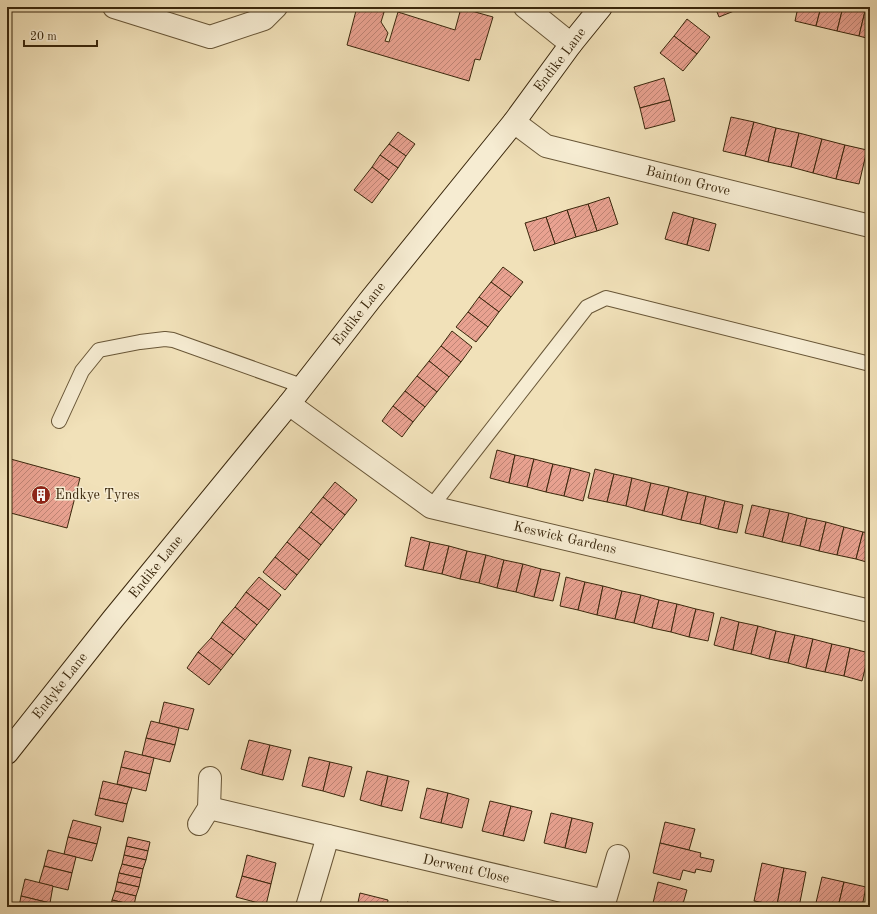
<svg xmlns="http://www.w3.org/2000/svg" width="877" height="914" font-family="'Old Standard TT',serif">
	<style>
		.building { fill: url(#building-hatch); stroke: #3a270c }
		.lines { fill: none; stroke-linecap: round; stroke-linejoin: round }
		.lane-casing { stroke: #685637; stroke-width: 16 }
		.street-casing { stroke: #685637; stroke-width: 24 }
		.secondary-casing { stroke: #3a270c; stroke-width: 24 }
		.lane { stroke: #f6ecd2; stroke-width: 14 }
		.street { stroke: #f6ecd2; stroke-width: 22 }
		.secondary { stroke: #f6ecd2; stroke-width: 22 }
		.labels { text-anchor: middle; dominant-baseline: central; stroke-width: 3; stroke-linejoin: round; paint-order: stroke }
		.street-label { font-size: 14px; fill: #3a270c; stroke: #f6ecd2 }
		.poi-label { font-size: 14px; fill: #3a270c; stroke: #f6ecd2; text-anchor: start }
	</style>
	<defs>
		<pattern id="building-hatch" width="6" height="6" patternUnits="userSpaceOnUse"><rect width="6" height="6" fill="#e9a291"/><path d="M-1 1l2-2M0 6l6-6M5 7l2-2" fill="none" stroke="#be8475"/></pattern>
	</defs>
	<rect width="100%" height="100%" fill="#f1e1b9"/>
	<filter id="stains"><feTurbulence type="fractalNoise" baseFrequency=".005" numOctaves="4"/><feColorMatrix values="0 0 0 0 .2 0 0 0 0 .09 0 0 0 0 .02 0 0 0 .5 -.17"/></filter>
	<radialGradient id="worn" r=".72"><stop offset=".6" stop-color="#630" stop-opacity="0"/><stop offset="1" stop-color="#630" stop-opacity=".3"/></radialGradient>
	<g class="building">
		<path d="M357 7H379L385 9 381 22 388 33 385 41 389 42 398 12 455 30 461 8 493 17 480 60 475 59 469 81 347 45Z"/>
		<path d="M715 7H738L739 9 719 17Z"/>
		<path d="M798 7H821L816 26 795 21Z"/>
		<path d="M821 7H843L837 31 816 26Z"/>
		<path d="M843 7H866L859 36 837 31Z"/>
		<path d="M866 7H870V39L859 36Z"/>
		<path d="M687 19 710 37 697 54 674 36Z"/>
		<path d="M674 36 697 54 683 71 660 53Z"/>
		<path d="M664 78 670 100 640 108 634 87Z"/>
		<path d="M670 100 675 121 645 129 640 108Z"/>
		<path d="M731 117 754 122 745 156 723 151Z"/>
		<path d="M754 122 776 128 768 162 745 156Z"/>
		<path d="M776 128 799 133 791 167 768 162Z"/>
		<path d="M398 132 415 144 406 156 389 144Z"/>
		<path d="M799 133 822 139 813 173 791 167Z"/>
		<path d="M822 139 845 145 836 179 813 173Z"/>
		<path d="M389 144 406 156 398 168 380 155Z"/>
		<path d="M845 145 867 150 859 184 836 179Z"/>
		<path d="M380 155 398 168 389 180 372 167Z"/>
		<path d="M372 167 389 180 372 203 354 190Z"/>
		<path d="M609 197 618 224 597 231 588 204Z"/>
		<path d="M588 204 597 231 576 237 567 210Z"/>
		<path d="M567 210 576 237 555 244 546 217Z"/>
		<path d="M673 212 694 218 687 245 665 239Z"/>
		<path d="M546 217 555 244 534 251 525 223Z"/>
		<path d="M694 218 716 224 709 251 687 245Z"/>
		<path d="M503 267 523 282 511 297 491 282Z"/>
		<path d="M491 282 511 297 499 312 479 297Z"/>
		<path d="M479 297 499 312 488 327 468 312Z"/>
		<path d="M468 312 488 327 476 342 456 327Z"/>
		<path d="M452 331 472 347 461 362 441 346Z"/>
		<path d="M441 346 461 362 449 377 429 361Z"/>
		<path d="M429 361 449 377 437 392 417 376Z"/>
		<path d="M417 376 437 392 425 407 405 391Z"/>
		<path d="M405 391 425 407 413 422 393 406Z"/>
		<path d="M393 406 413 422 402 437 382 421Z"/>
		<path d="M497 450 515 455 509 483 490 478Z"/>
		<path d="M515 455 534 459 527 487 509 483Z"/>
		<path d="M7 458 80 478 67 528 7 512Z"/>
		<path d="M534 459 553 464 546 492 527 487Z"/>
		<path d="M553 464 571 468 564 496 546 492Z"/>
		<path d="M571 468 590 473 583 501 564 496Z"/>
		<path d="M595 469 614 474 607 502 588 498Z"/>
		<path d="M614 474 632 478 626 506 607 502Z"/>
		<path d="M632 478 651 483 644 511 626 506Z"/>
		<path d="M335 482 357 500 345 515 323 497Z"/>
		<path d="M651 483 669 487 662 515 644 511Z"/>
		<path d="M669 487 688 492 681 520 662 515Z"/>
		<path d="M688 492 706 496 700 524 681 520Z"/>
		<path d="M706 496 725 501 718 529 700 524Z"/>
		<path d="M323 497 345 515 333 530 311 512Z"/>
		<path d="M725 501 743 505 737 533 718 529Z"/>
		<path d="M752 505 770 509 763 537 745 533Z"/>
		<path d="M770 509 789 513 782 542 763 537Z"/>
		<path d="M311 512 333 530 321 545 299 527Z"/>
		<path d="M789 513 807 518 800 546 782 542Z"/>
		<path d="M807 518 826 522 819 551 800 546Z"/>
		<path d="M826 522 844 527 837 555 819 551Z"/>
		<path d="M299 527 321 545 309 560 287 542Z"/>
		<path d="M844 527 863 532 856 559 837 555Z"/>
		<path d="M863 532 870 533V563L856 559Z"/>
		<path d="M411 537 430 542 423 570 405 566Z"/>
		<path d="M287 542 309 560 297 575 275 557Z"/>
		<path d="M430 542 449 546 442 574 423 570Z"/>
		<path d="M449 546 467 551 460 579 442 574Z"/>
		<path d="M467 551 486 555 479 583 460 579Z"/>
		<path d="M486 555 504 560 497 588 479 583Z"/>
		<path d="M275 557 297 575 285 590 263 572Z"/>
		<path d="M504 560 523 564 516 592 497 588Z"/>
		<path d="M523 564 541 569 534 597 516 592Z"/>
		<path d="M541 569 560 573 553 601 534 597Z"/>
		<path d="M259 577 281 595 269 610 246 592Z"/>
		<path d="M566 577 585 582 578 610 560 606Z"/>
		<path d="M585 582 603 586 597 615 578 610Z"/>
		<path d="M603 586 622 591 615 619 597 615Z"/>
		<path d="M622 591 641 595 634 623 615 619Z"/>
		<path d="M246 592 269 610 257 625 235 607Z"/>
		<path d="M641 595 659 600 652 628 634 623Z"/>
		<path d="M659 600 677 604 671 632 652 628Z"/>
		<path d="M677 604 696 609 689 637 671 632Z"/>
		<path d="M235 607 257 625 245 640 222 622Z"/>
		<path d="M696 609 714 613 708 641 689 637Z"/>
		<path d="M721 617 739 622 733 650 714 645Z"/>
		<path d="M222 622 245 640 233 655 211 638Z"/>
		<path d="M739 622 758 626 751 654 733 650Z"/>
		<path d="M758 626 776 631 769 659 751 654Z"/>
		<path d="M776 631 795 635 788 663 769 659Z"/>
		<path d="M795 635 813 639 806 668 788 663Z"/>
		<path d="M211 638 233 655 221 670 198 652Z"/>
		<path d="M813 639 832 644 825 672 806 668Z"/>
		<path d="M832 644 850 648 844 676 825 672Z"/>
		<path d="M850 648 869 653 862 681 844 676Z"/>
		<path d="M198 652 221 670 209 685 187 668Z"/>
		<path d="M164 702 194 709 188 730 159 723Z"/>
		<path d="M151 721 179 728 175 745 146 738Z"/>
		<path d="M146 738 175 745 170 762 142 755Z"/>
		<path d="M249 740 270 745 262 775 241 769Z"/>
		<path d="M270 745 291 750 283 780 262 775Z"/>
		<path d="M125 751 154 758 150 774 121 767Z"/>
		<path d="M309 757 330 762 323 791 302 786Z"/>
		<path d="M330 762 352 767 344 797 323 791Z"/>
		<path d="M121 767 150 774 146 791 117 784Z"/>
		<path d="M367 771 388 776 381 806 360 800Z"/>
		<path d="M388 776 409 781 402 811 381 806Z"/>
		<path d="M103 781 132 788 127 804 99 798Z"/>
		<path d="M427 788 448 793 441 823 420 818Z"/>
		<path d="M448 793 469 799 462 828 441 823Z"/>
		<path d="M99 798 127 804 123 822 95 815Z"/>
		<path d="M490 801 511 806 503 836 482 831Z"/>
		<path d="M511 806 532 811 524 841 503 836Z"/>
		<path d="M551 813 572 818 565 848 544 843Z"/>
		<path d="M572 818 593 823 586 853 565 848Z"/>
		<path d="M73 820 101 827 97 844 68 837Z"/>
		<path d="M665 822 695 829 689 850 660 843Z"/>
		<path d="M68 837 97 844 92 861 64 854Z"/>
		<path d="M128 837 150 842 148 851 126 846Z"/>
		<path d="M660 843 701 853 700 857 714 860 711 872 696 869 695 873 683 870 680 880 653 873Z"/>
		<path d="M126 846 148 851 146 860 124 855Z"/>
		<path d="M48 850 76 857 72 873 44 866Z"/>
		<path d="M124 855 146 860 143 869 122 864Z"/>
		<path d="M247 855 276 863 271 884 242 876Z"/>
		<path d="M762 863 784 868 777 905 754 901Z"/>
		<path d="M122 864 143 869 141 878 119 873Z"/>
		<path d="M44 866 72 873 68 890 39 883Z"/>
		<path d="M784 868 806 872 799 907 777 905Z"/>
		<path d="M119 873 141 878 139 887 117 882Z"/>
		<path d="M242 876 271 884 266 905 236 897Z"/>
		<path d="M822 877 844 882 838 907H815Z"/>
		<path d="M25 879 53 886 50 903 21 896Z"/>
		<path d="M117 882 139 887 136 896 115 891Z"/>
		<path d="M658 882 687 890 682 907H668L653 903Z"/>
		<path d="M844 882 866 887 862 907H838Z"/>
		<path d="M115 891 136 896 134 905 112 900Z"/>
		<path d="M360 893 388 900 387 907H357Z"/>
		<path d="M21 896 50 903 49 907H19Z"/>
		<path d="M112 900 134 905V907H111Z"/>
		<path d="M407 902 425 907H406Z"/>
	</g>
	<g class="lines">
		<defs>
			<g id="lane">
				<path d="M59 421 82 371 99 350 140 342 165 339 173 340 302 386"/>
				<path d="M431 507 587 307 606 298 870 364"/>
			</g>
			<g id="street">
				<path d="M114 7 210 37 264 19 276 7"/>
				<path d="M525 7 571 44"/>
				<path d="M514 122 546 146 870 226"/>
				<path d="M289 404 431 507 870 611"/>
				<path d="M209 808 605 901"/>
				<path d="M199 824 209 808 210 778"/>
				<path d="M307 907 328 836"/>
				<path d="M603 907 618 856"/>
			</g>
			<path id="secondary" d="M7 753 113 619 289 404 370 300 514 122 571 44 601 7"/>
		</defs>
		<use href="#lane" class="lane-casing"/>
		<use href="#street" class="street-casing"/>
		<use href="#secondary" class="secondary-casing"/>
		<use href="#lane" class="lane"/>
		<use href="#street" class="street"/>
		<use href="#secondary" class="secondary"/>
	</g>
	<defs>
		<symbol id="building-disc" viewBox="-11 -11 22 22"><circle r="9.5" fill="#8f2418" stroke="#f6ecd2"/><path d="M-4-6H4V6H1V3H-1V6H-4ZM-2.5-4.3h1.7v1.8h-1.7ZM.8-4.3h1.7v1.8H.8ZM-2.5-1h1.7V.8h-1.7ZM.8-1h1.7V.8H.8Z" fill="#fff"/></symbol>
	</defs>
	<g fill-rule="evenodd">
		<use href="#building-disc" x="30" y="484" width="22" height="22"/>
	</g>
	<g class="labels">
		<g class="street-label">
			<text transform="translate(560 60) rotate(-53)">Endike Lane</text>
			<text transform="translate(688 181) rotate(14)">Bainton Grove</text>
			<text transform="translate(359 314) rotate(-52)">Endike Lane</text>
			<text transform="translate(565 538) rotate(13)">Keswick Gardens</text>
			<text transform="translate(156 567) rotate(-51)">Endike Lane</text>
			<text transform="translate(60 686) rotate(-52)">Endyke Lane</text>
			<text transform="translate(466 869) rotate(13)">Derwent Close</text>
		</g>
		<g class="poi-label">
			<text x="55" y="495">Endkye Tyres</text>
		</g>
	</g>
	<rect width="877" height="914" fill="none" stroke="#f1e1b9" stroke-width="24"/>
	<rect x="8" y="8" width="861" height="898" fill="none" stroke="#3a270c" stroke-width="2"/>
	<rect x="12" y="12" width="853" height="890" fill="none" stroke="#3a270c"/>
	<path d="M24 40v6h73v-6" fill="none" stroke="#3a270c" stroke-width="2"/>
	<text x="30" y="40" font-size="12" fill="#3a270c" stroke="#f6ecd2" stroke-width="3" paint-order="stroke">20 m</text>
	<rect width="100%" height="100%" filter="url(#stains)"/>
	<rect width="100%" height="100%" fill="url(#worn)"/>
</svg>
